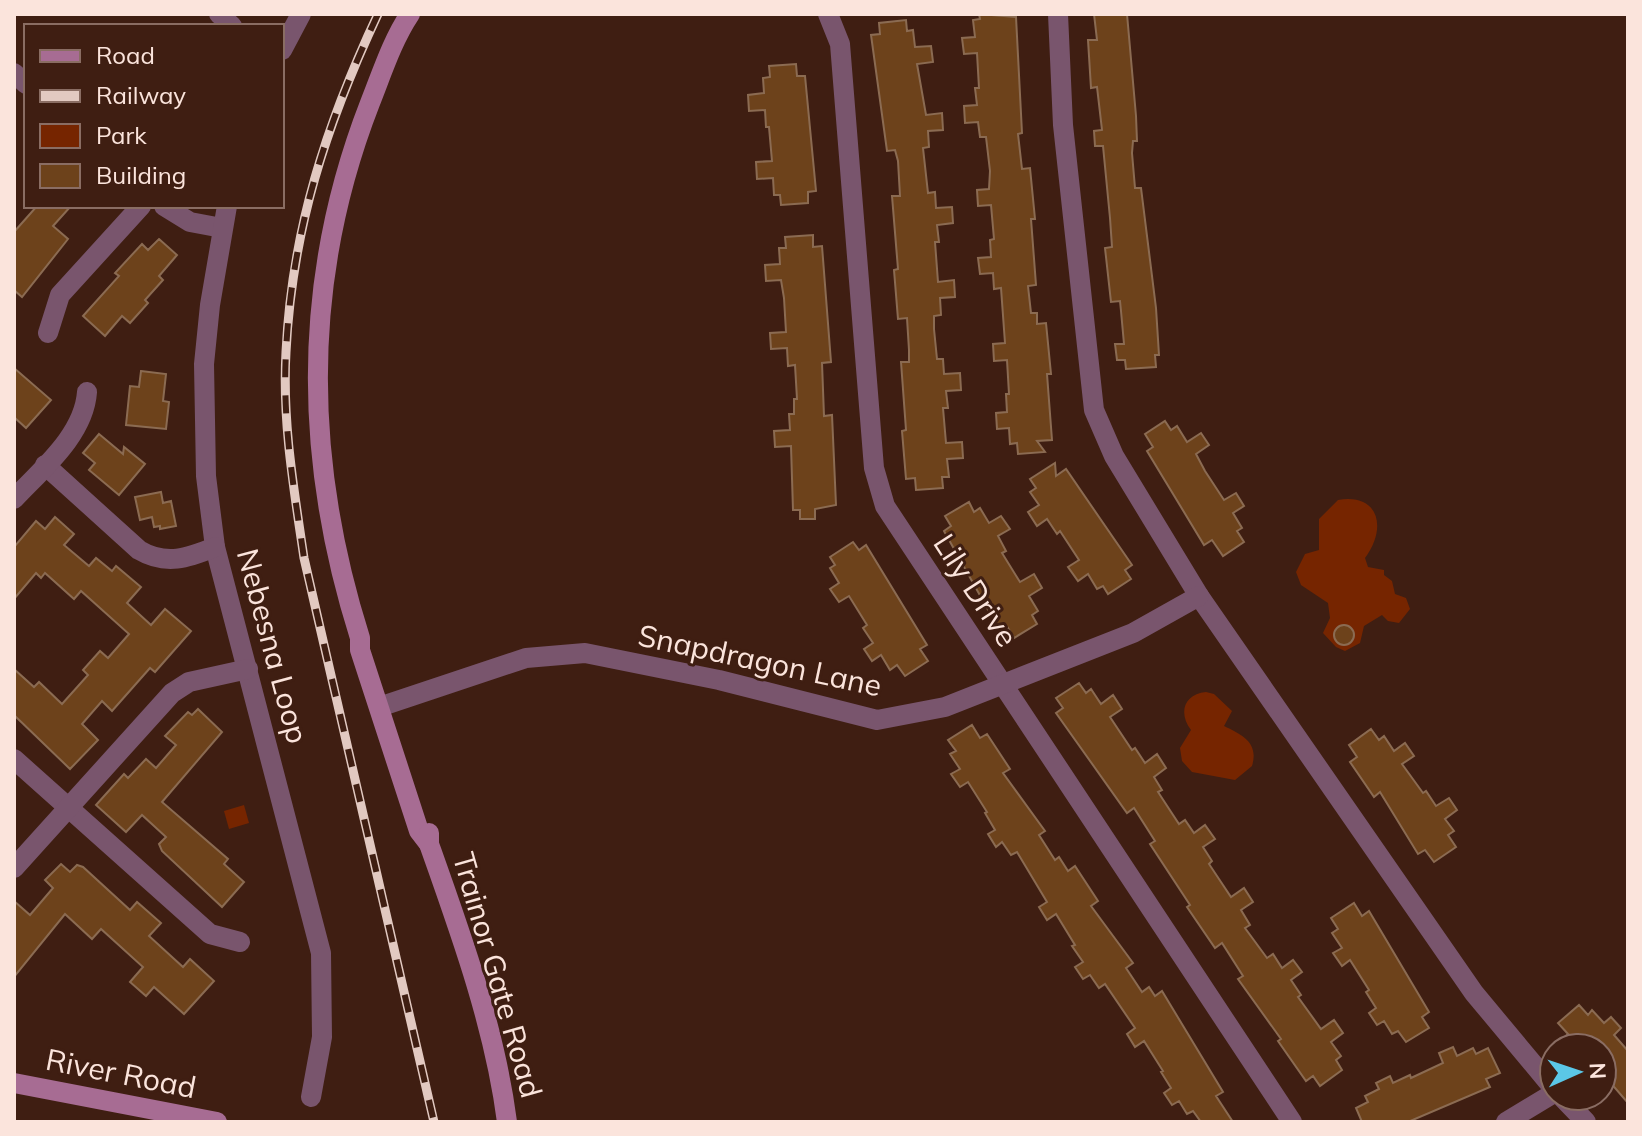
<svg xmlns="http://www.w3.org/2000/svg" width="1642" height="1136" font-family="Mulish,sans-serif">
	<style>
		.green { fill: #762500 }
		.building { fill: #6d421b; stroke: #8b6b52; stroke-width: 2 }
		.lines { fill: none; stroke-linecap: round; stroke-linejoin: round }
		.minor { stroke: #79556d; stroke-width: 20 }
		.secondary { stroke: #a76c93; stroke-width: 20 }
		.rail-casing { stroke: #e2c9c1; stroke-width: 9 }
		.rail { stroke: #3f1e12; stroke-width: 6; stroke-dasharray: 18; stroke-linecap: butt }
		.labels { text-anchor: middle; dominant-baseline: central; stroke-width: 6; stroke-linejoin: round; paint-order: stroke }
		.street-label { font-size: 30px; fill: #fbe4dc; stroke: #3f1e12 }
	</style>
	<rect width="100%" height="100%" fill="#3f1e12"/>
	<g class="green">
		<path d="M1338 500C1380 493 1387 529 1365 558L1368 567 1384 570V575L1392 581 1395 594 1406 598 1410 609 1399 623 1388 621 1382 615 1364 626 1360 643 1345 651 1336 647 1323 633 1330 618 1328 603 1301 585 1296 572 1305 554 1319 550V519Z"/>
		<path d="M1206 692 1214 694 1232 711 1224 726C1243 735 1259 743 1252 766L1235 780 1192 772 1182 761 1180 748 1191 730C1178 713 1184 694 1206 692Z"/>
		<path d="M244 805 249 823 229 829 224 811Z"/>
	</g>
	<g class="building">
		<path d="M979 14 1016 17 1022 133 1018 134 1022 169 1030 168 1035 219H1031L1036 285 1028 286 1031 313H1037V324L1046 323 1051 374H1047L1052 440 1037 441 1045 452 1018 454 1017 443 1010 444 1009 428 997 429 996 413 1007 412 1006 394H1009L1007 360 994 361 993 344 1005 343 1001 288 994 289 993 273 980 274 978 258 991 257 990 240 994 239 991 205 978 206 977 190 989 189 990 171 986 137H980L978 122 965 123 964 106 977 105 975 88H979L977 53 964 54 962 38 975 37 973 20 980 19Z"/>
		<path d="M1094 14H1127L1136 116 1137 141H1133L1132 153 1135 188H1141L1156 308 1159 355H1155L1156 367 1126 369 1125 360H1117L1115 344H1124L1121 311 1120 301 1111 302 1105 248 1112 247 1110 218 1103 146H1095L1094 131 1102 130 1097 87 1091 88 1088 40H1097Z"/>
		<path d="M906 20 907 31 913 30 915 47 931 46 933 62 917 64 926 115 942 113 943 130 928 131 929 147 923 148 928 193 935 192 936 208 952 207 953 223 937 225 939 242H935L938 282 954 280 955 297 940 298 941 315 934 316V329L937 359H943L944 374 960 373 961 390 946 391 948 408H943L946 443 962 442 963 458 947 459 949 477H942L943 488 916 490 915 478 906 479 902 431 906 430 901 362H909V350L907 318 898 319 894 270 898 269 892 196H900L898 161 895 150 887 151 871 35 880 34 879 23Z"/>
		<path d="M796 64 797 76H805L816 191 808 192V203L781 205 780 195H774L773 178 757 179 756 162 772 161 769 127H766L765 110 749 111 748 95 764 93 763 78 770 77 769 66Z"/>
		<path d="M37 206H71L53 226 68 239 22 297 14 290V232Z"/>
		<path d="M813 235V247L822 246 831 362 822 363 824 416 832 415 836 505 815 509V519H800V510H793L791 446 775 447 774 431 790 430 789 414H794V399H797L795 365 788 366 787 348 771 349 770 333 786 332 784 298 781 280 766 281 765 265 780 264 779 248H786L785 237Z"/>
		<path d="M159 239 177 255 159 276 163 280 145 300 148 303 130 323 122 316 105 336 83 316 119 276 115 273 142 244 148 250Z"/>
		<path d="M14 368 51 400 26 428 14 417Z"/>
		<path d="M141 371 166 374 163 401 169 402 166 429 126 425 130 386 139 387Z"/>
		<path d="M1165 421 1171 430 1177 426 1187 442 1201 433 1209 445 1196 454 1205 471 1224 500 1236 493 1244 506 1233 513 1242 528 1237 531 1244 542 1223 556 1212 540 1204 545 1147 451 1153 447 1145 434Z"/>
		<path d="M99 434 123 454 124 447 145 464 119 495 89 470 95 463 83 453Z"/>
		<path d="M1055 463 1056 476 1066 469 1132 565 1125 570 1131 579 1108 594 1103 586 1097 589 1088 574 1078 581 1068 567 1079 560 1060 531 1057 534 1047 519 1037 526 1028 512 1039 505 1030 492 1036 488 1030 479Z"/>
		<path d="M161 492 163 503 171 501 176 526 160 529V526L154 527 152 517 140 520 135 497Z"/>
		<path d="M969 502 974 512 980 508 989 523 1001 516 1010 529 998 536 1006 551 1002 553 1020 582 1034 574 1042 588 1029 596 1038 611 1032 615 1037 624 1014 638 1008 628 1001 633 944 531 951 526 945 516Z"/>
		<path d="M55 517 74 534 64 545 89 566 96 558 112 571 116 566 141 587 127 603 151 625 165 609 191 631 155 672 150 668 112 711 102 701 82 724 98 740 70 769 14 715V669L34 687 39 682 62 704 88 675 83 670 100 651 108 658 129 634 81 591 74 599 45 573 41 578 36 573 14 599V547L36 521 45 529Z"/>
		<path d="M853 542 859 550 866 545 927 645 920 649 928 661 905 676 897 665 890 670 881 655 872 661 864 649 873 643 863 628 867 625 849 596 839 602 830 589 839 583 830 568 835 565 830 557Z"/>
		<circle cx="1344" cy="635" r="10"/>
		<path d="M1079 683 1086 693 1091 689 1101 704 1113 695 1122 709 1110 717 1132 750 1135 748 1145 763 1157 754 1166 768 1154 777 1162 790 1158 792 1179 824 1185 820 1194 833 1205 825 1215 839 1203 847 1212 861 1209 864 1231 897 1244 888 1253 902 1241 910 1250 925 1245 928 1267 958 1273 954 1282 968 1293 960 1302 972 1291 980 1301 995 1298 997 1321 1029 1334 1020 1343 1033 1331 1042 1341 1056 1336 1060 1342 1070 1320 1086 1313 1076 1306 1081 1278 1041 1281 1039 1238 979 1243 976 1222 943 1215 948 1187 907 1190 905 1150 844 1155 841 1134 808 1127 813 1056 713 1063 708 1056 698Z"/>
		<path d="M198 709 222 732 162 802 228 859 224 864 244 882 222 907 162 851 159 844 166 837 142 815 126 832 96 805 124 774 128 778 146 759 156 768 176 745 165 736 188 712 192 715Z"/>
		<path d="M972 725 980 738 987 734 1010 769 1003 773 1045 831 1039 835 1055 860 1059 857 1068 871 1075 866 1098 901 1091 906 1133 963 1126 968 1142 992 1149 987 1155 996 1162 991 1223 1092 1216 1096 1233 1122H1201L1193 1111 1187 1114 1179 1101 1172 1105 1164 1093 1171 1088 1161 1072 1163 1071 1144 1041 1135 1047 1127 1034 1135 1028 1105 984 1099 988 1090 975 1083 979 1075 967 1083 962 1072 946 1075 945 1056 914 1047 920 1039 907 1047 902 1017 852 1011 855 1002 842 996 847 988 834 995 830 985 813 987 812 968 782 960 787 951 774 960 769 950 754 956 751 948 740Z"/>
		<path d="M1371 729 1379 740 1384 736 1394 751 1405 743 1414 756 1402 764 1423 793 1426 791 1436 806 1449 798 1457 810 1445 819 1454 831 1448 835 1456 847 1434 862 1425 850 1418 854 1380 792 1374 797 1350 762 1357 757 1349 745Z"/>
		<path d="M61 864 70 872 77 865 83 867 130 910 137 902 161 923 149 936 183 967 190 959 214 981 184 1014 154 987 146 996 130 982 143 967 101 929 92 939 65 914 14 977V901L30 915 53 888 45 880Z"/>
		<path d="M1354 903 1362 916 1369 911 1429 1012 1422 1017 1429 1028 1406 1042 1398 1031 1392 1034 1384 1021 1377 1025 1369 1013 1376 1008 1366 992 1369 990 1350 960 1342 966 1333 953 1342 948 1332 933 1338 929 1331 918Z"/>
		<path d="M1579 1005 1588 1015 1592 1010 1604 1023 1611 1017 1621 1028 1614 1035 1628 1051V1103L1602 1073V1048H1569L1561 1040 1568 1034 1558 1023Z"/>
		<path d="M1453 1047 1457 1056 1473 1048 1476 1054 1488 1048 1500 1073 1486 1079 1490 1087 1408 1122H1362L1356 1108 1368 1102 1365 1096 1379 1089 1376 1083 1390 1076 1393 1083 1410 1075 1411 1078 1443 1063 1439 1053Z"/>
	</g>
	<g class="lines">
		<g class="minor">
			<path d="M219 14 232 26"/>
			<path d="M828 14 840 44 874 468 885 506 1292 1122"/>
			<path d="M1058 14 1063 125 1094 410 1114 456 1199 596 1474 993 1554 1089"/>
			<path d="M282 50 301 14"/>
			<path d="M14 73 26 84"/>
			<path d="M164 206 190 222 222 228"/>
			<path d="M227 206 210 305 204 364 206 476 215 547 321 953 322 1037 311 1097"/>
			<path d="M48 333 60 295 141 206"/>
			<path d="M45 465 139 550C166 566 188 558 215 547"/>
			<path d="M14 499C42 469 84 435 87 392"/>
			<path d="M388 704 526 658 585 653 719 680 877 720 945 707 1133 633 1199 596"/>
			<path d="M14 759 210 934 240 942"/>
			<path d="M14 868 172 693 189 682 248 669"/>
			<path d="M1561 1096 1586 1122"/>
			<path d="M1506 1122 1554 1093"/>
		</g>
		<g class="secondary">
			<path d="M410 14C392 41 382 73 370 103 301 280 303 458 360 638V650L419 831 429 844"/>
			<path d="M429 833V844C461 934 495 1028 507 1122"/>
			<path d="M14 1083 217 1122"/>
		</g>
		<defs>
			<path id="rail" d="M378 14C326 125 292 229 286 352 282 421 294 490 304 558L434 1122"/>
		</defs>
		<use href="#rail" class="rail-casing"/>
		<use href="#rail" class="rail"/>
	</g>
	<g class="labels">
		<g class="street-label">
			<text transform="translate(976 590) rotate(57)">Lily Drive</text>
			<text transform="translate(273 646) rotate(75)">Nebesna Loop</text>
			<text transform="translate(760 660) rotate(12)">Snapdragon Lane</text>
			<text transform="translate(498 975) rotate(74)">Trainor Gate Road</text>
			<text transform="translate(121 1073) rotate(11)">River Road</text>
		</g>
	</g>
	<rect width="1642" height="1136" fill="none" stroke="#fbe4dc" stroke-width="32"/>
	<rect x="24" y="24" width="260" height="184" fill="#3f1e12" stroke="#8a6d63" stroke-width="2"/>
	<rect x="40" y="50" width="40" height="12" fill="#a76c93" stroke="#8a6d63" stroke-width="2"/>
	<text x="96" y="64" font-size="24" fill="#fbe4dc">Road</text>
	<rect x="40" y="90" width="40" height="12" fill="#e2c9c1" stroke="#8a6d63" stroke-width="2"/>
	<text x="96" y="104" font-size="24" fill="#fbe4dc">Railway</text>
	<rect x="40" y="124" width="40" height="24" fill="#762500" stroke="#8a6d63" stroke-width="2"/>
	<text x="96" y="144" font-size="24" fill="#fbe4dc">Park</text>
	<rect x="40" y="164" width="40" height="24" fill="#6d421b" stroke="#8a6d63" stroke-width="2"/>
	<text x="96" y="184" font-size="24" fill="#fbe4dc">Building</text>
	<g transform="translate(1578 1072) rotate(87)"><circle r="38" fill="#3f1e12" stroke="#8a6d63" stroke-width="2"/>
	<path d="M0-6L14 30L0 20L-14 30Z" fill="#5bc7e7"/>
	<text y="-12" font-size="22" font-weight="bold" text-anchor="middle" fill="#fbe4dc">N</text>
	</g>
</svg>
